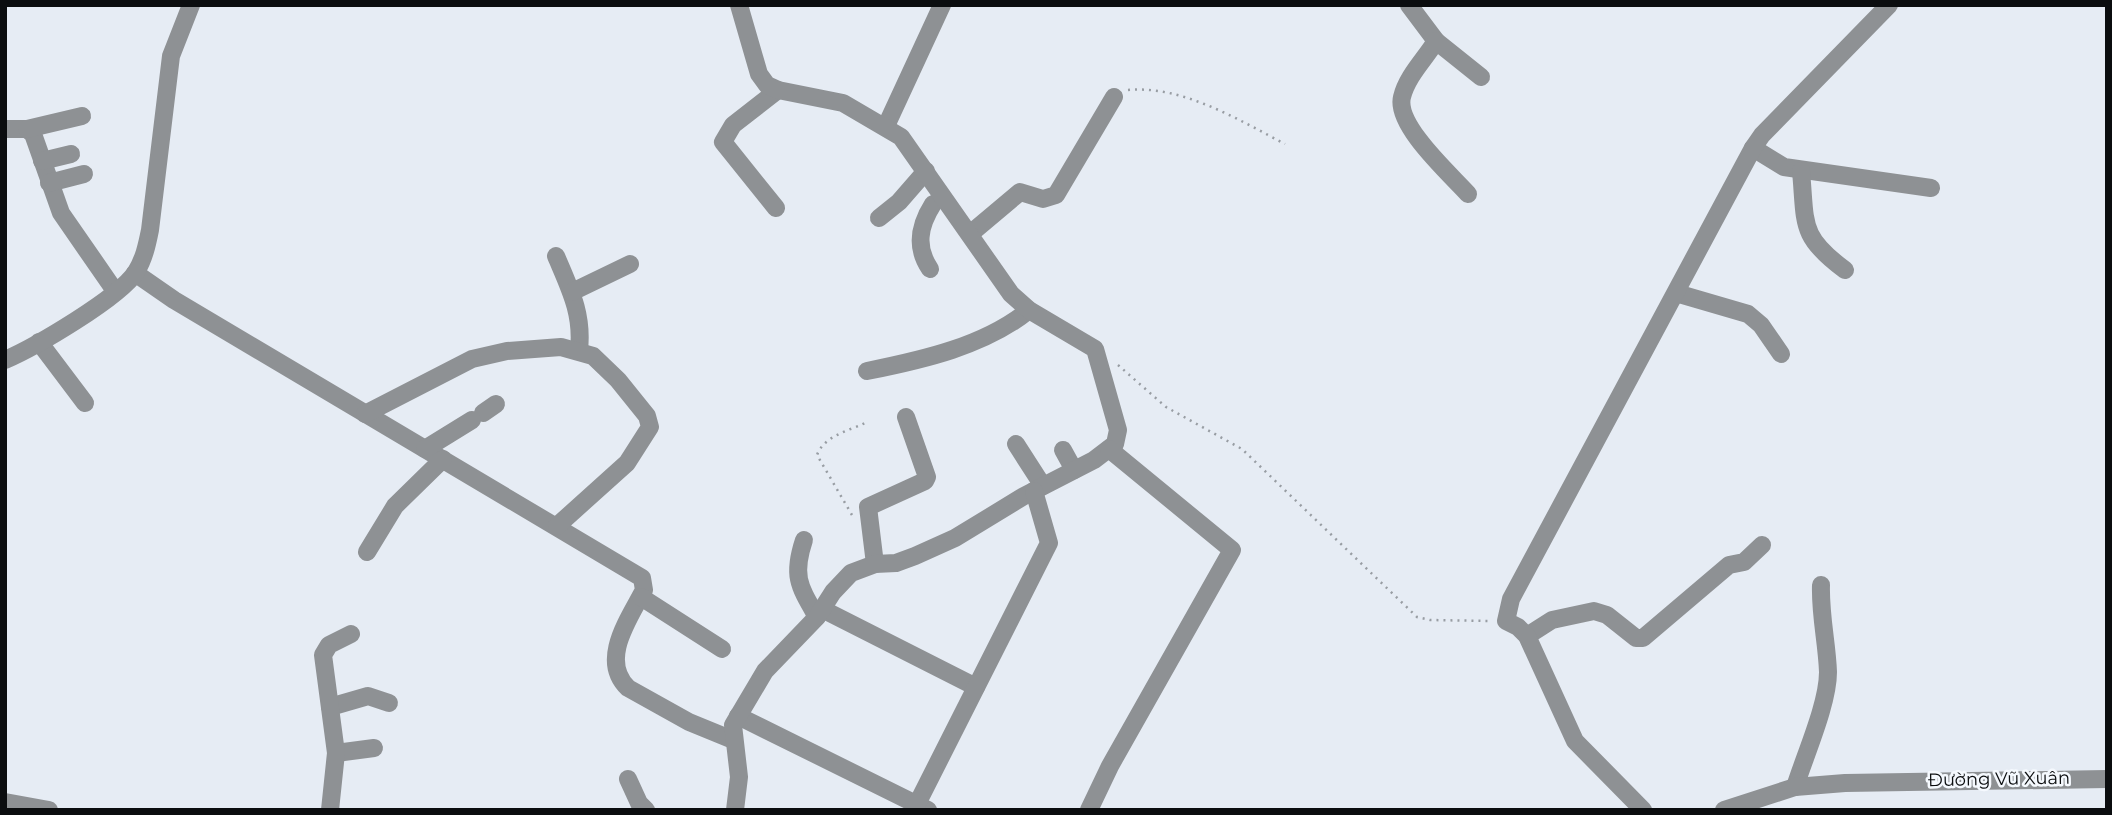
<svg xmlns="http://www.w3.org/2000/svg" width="2112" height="815" font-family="Montserrat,sans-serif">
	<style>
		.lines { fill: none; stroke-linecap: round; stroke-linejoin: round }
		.path { stroke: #989da3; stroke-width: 2.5; stroke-dasharray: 2 5; stroke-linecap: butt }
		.minor { stroke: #8e9194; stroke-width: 18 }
		.labels { text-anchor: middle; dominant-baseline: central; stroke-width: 5; stroke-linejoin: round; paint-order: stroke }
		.street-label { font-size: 18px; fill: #0b0d0f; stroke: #f5f9fe }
	</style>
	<rect width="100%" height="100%" fill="#e6ecf4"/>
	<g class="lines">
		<g class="path">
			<path d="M1128 90C1182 85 1239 120 1285 144"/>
			<path d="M1118 365 1166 407 1242 449 1417 617 1430 620 1489 621"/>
			<path d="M852 515 817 455C824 436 848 431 865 423"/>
		</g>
		<g class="minor">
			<path d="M1409 5 1436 41C1425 59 1407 76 1402 97 1395 125 1450 174 1468 194"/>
			<path d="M1436 41 1481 77"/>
			<path d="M886 126 942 5"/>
			<path d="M5 129H27L33 134 61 213 115 291"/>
			<path d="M27 129 82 116"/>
			<path d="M1753 148 1784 167 1931 188"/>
			<path d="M42 161 71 154"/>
			<path d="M1801 171C1806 224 1799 236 1845 270"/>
			<path d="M49 183 84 174"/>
			<path d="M776 208 723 142 733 125 778 90"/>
			<path d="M879 218 899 202 926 171"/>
			<path d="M970 234 1020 192 1043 199 1056 195 1114 97"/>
			<path d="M556 256C570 289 583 314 579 350"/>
			<path d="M930 269C915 247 919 226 933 204"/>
			<path d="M135 273 174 300 642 578 644 590C629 619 599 660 628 688L689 722 733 740"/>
			<path d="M572 292 630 264"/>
			<path d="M1676 293 1748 314 1761 325 1781 354"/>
			<path d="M39 342 85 403"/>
			<path d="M5 360C35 347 119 298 136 272 144 259 147 245 150 230L171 56 191 5"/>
			<path d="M867 371C922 360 985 346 1029 310"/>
			<path d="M483 413 496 404"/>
			<path d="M365 414 472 359 507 351 561 347 593 356 618 380 647 416 650 427 627 463 557 526"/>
			<path d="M1016 444 1043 486"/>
			<path d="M425 449 472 420"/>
			<path d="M1063 450 1074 470"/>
			<path d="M804 540C792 576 799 586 817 617"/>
			<path d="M367 552 395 506 443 459"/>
			<path d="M875 564 868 507 925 481 927 477 906 417"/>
			<path d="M641 597 722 649"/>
			<path d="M822 609 976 687"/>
			<path d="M1527 636 1552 620 1594 611 1607 615 1636 638H1643L1729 565 1744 562 1762 545"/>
			<path d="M330 707 368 696 389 703"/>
			<path d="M738 716 928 810"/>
			<path d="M336 753 374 748"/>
			<path d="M628 779 639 803 646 810"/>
			<path d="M1795 787C1805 755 1828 704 1828 672 1827 643 1820 615 1821 585"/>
			<path d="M5 802 49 810"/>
			<path d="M330 810 336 753 323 655 329 645 351 634"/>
			<path d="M735 810 739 777 733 725 765 671 817 617 833 592 851 573 875 564 896 563 915 556 955 538 1024 496 1094 460 1115 444 1118 430 1095 349 1029 310 1011 294 901 137 843 103 778 90 767 85 759 74 739 5"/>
			<path d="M914 810 1049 543 1034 491"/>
			<path d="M1089 810 1110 766 1232 550 1109 449"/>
			<path d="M1643 810 1575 741 1527 636 1518 627 1506 621 1511 599 1753 148 1762 135 1889 5"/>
			<path d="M1724 810 1795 787 1845 783 2107 779"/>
		</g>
	</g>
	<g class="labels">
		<g class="street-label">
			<text transform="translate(1999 779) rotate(-1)">Đường Vũ Xuân</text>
		</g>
	</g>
	<rect width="2112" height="815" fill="none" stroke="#0b0d0f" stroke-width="14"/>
</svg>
